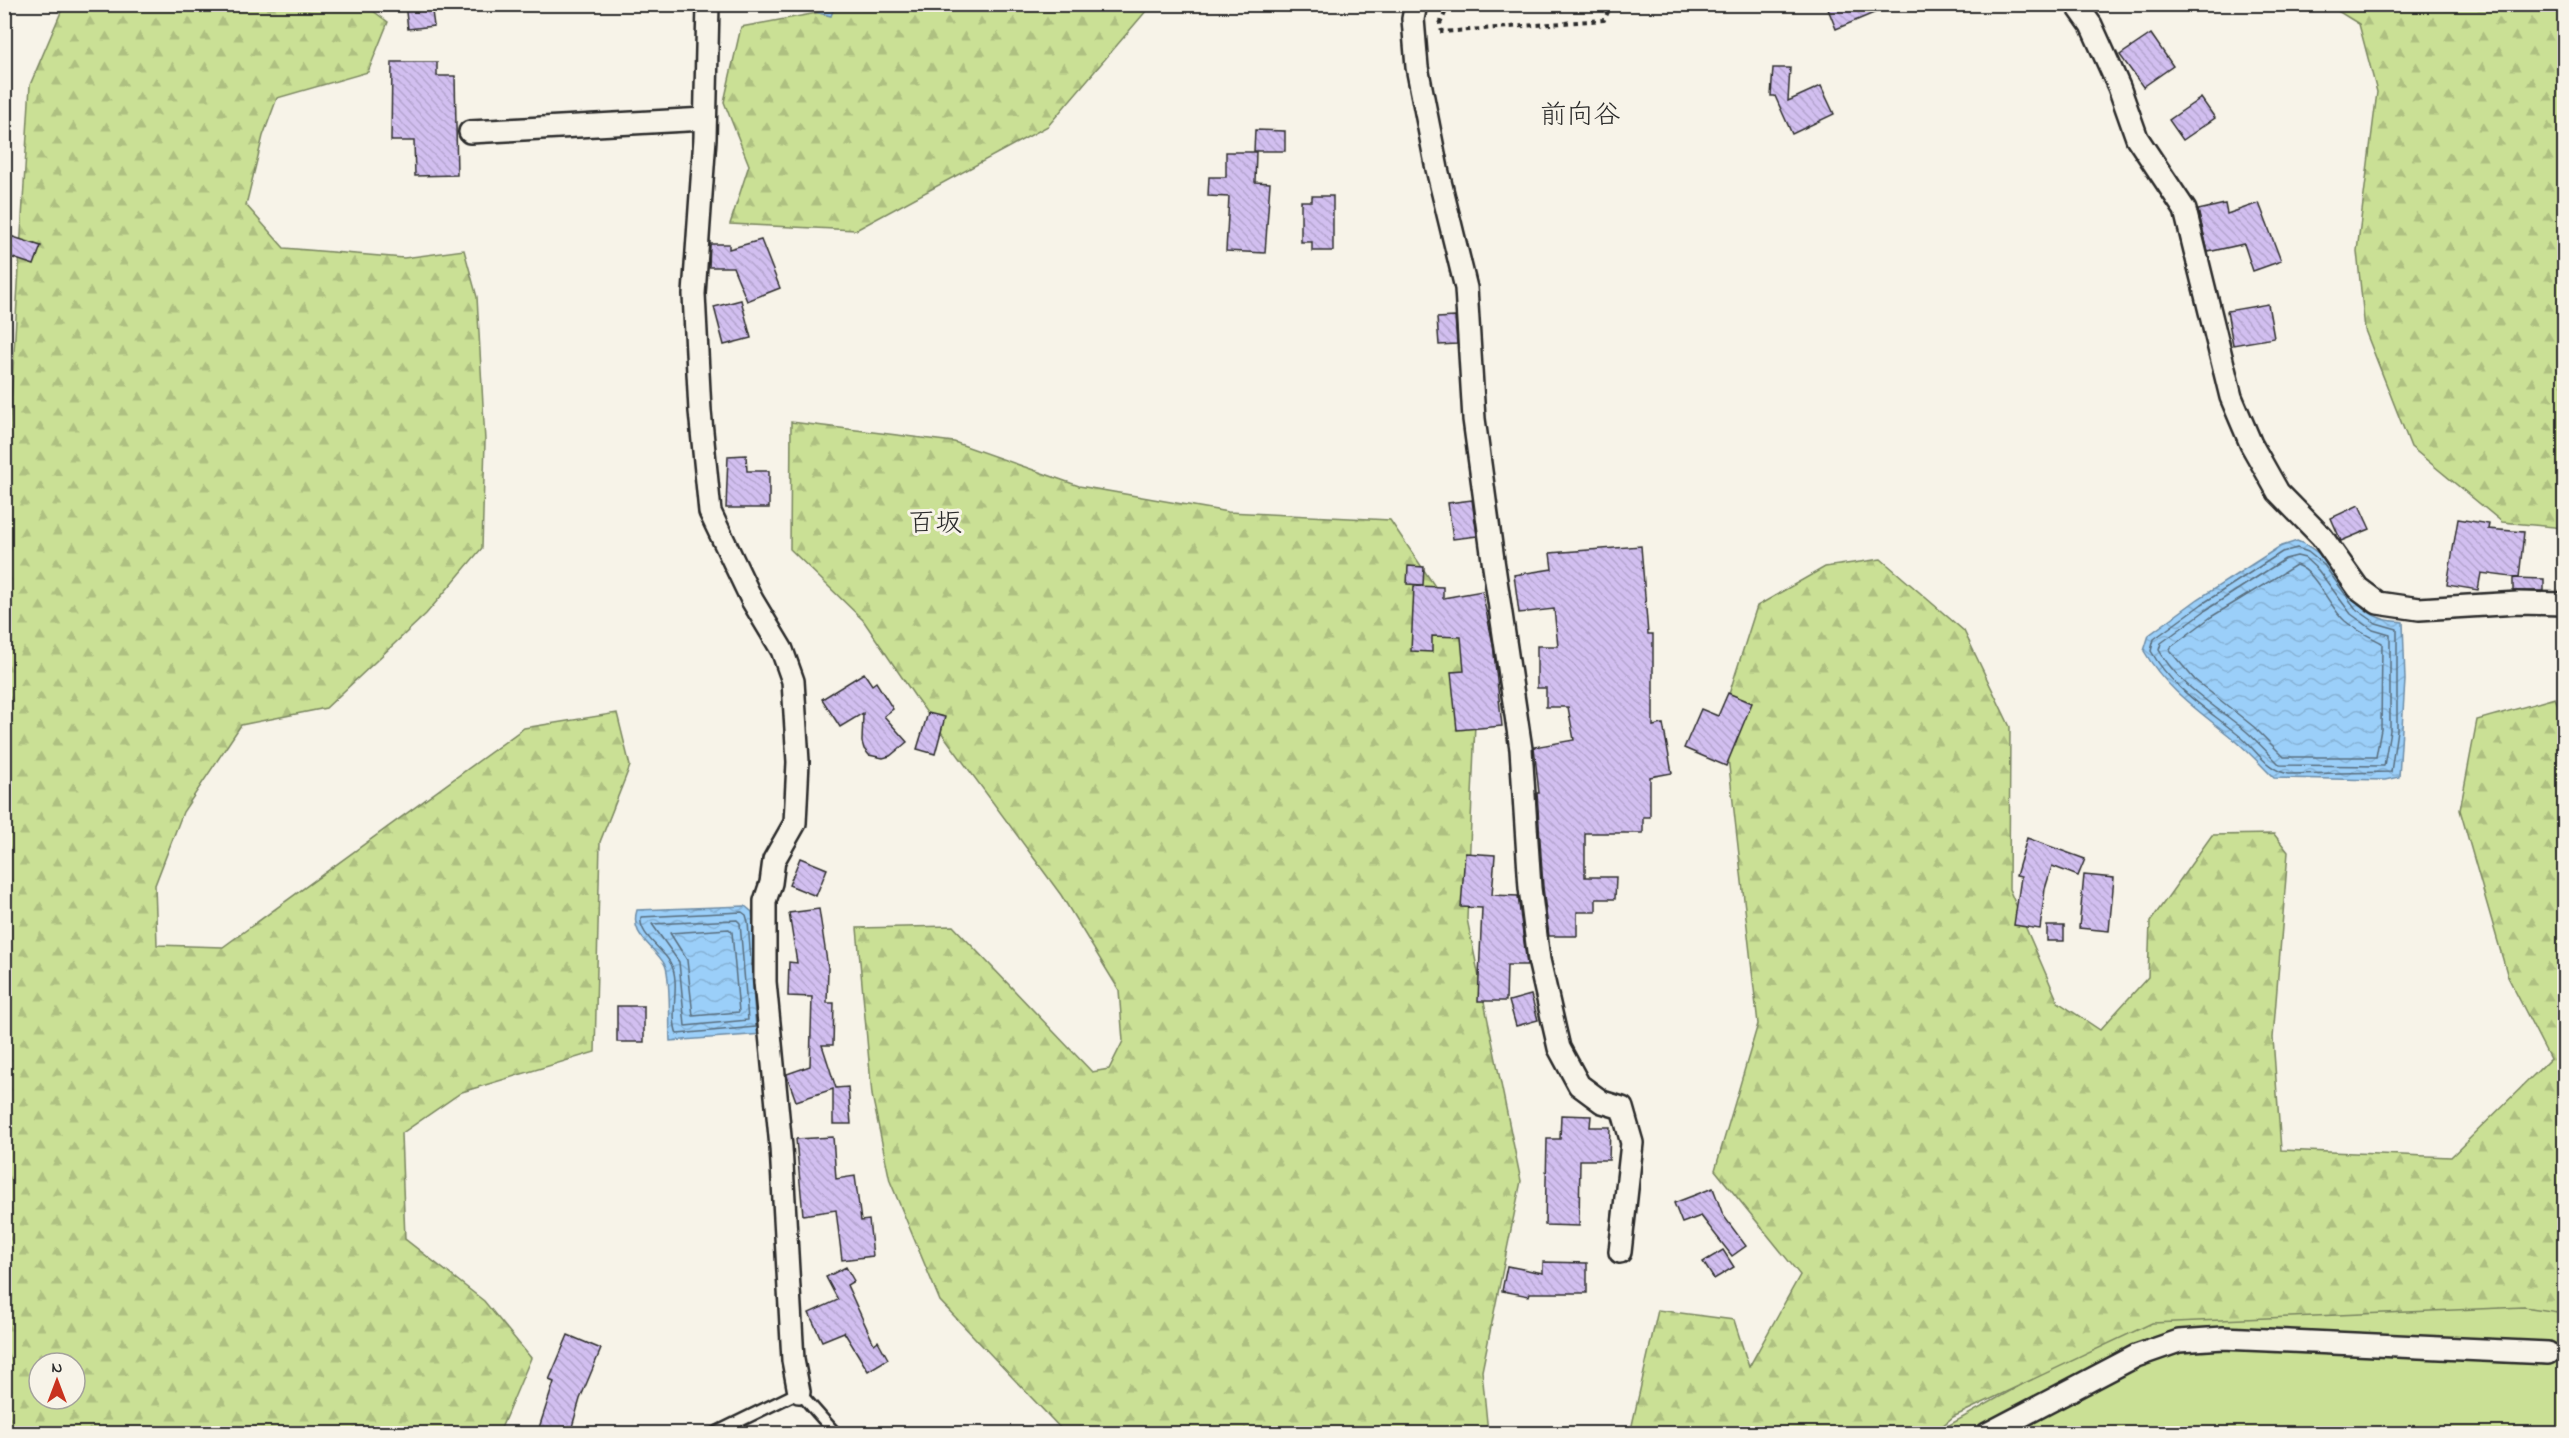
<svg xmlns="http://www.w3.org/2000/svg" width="2569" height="1438" font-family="'Indie Flower','Klee One',sans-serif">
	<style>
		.grass { fill: #cae095; stroke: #7a8660; stroke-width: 1.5 }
		.forest { fill: url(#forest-firs); stroke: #7a8660; stroke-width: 1.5; fill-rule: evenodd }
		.water { fill: url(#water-waves); stroke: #6e8da7; stroke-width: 1.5 }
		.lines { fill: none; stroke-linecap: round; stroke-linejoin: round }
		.shore { stroke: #586d7d; stroke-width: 1.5 }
		.building { fill: url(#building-back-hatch); stroke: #2b2b2b; stroke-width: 1.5 }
		.service-casing { stroke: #2b2b2b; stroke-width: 15 }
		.minor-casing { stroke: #2b2b2b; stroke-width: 26 }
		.path { stroke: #2b2b2b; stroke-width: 4; stroke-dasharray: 4.5 4.5; stroke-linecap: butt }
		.service { stroke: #f7f3e8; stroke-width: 10 }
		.minor { stroke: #f7f3e8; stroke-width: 21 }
		.labels { text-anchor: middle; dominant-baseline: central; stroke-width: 6; stroke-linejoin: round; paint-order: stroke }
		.neighbourhood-label { font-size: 27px; fill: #2b2b2b; stroke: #f7f3e8 }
	</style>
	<defs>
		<pattern id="forest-firs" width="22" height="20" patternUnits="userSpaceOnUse" patternTransform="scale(1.5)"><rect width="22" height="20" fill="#cae095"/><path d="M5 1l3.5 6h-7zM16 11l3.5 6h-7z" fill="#aec081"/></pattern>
		<pattern id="water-waves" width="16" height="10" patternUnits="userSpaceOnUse" patternTransform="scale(1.5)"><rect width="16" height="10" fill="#9bcff9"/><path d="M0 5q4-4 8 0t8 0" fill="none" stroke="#86b2d6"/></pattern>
		<pattern id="building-back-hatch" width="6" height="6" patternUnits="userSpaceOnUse" patternTransform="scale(1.5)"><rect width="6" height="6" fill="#d2bff0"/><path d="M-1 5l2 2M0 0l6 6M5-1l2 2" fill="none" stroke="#b4a4ce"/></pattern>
	</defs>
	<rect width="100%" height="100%" fill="#f7f3e8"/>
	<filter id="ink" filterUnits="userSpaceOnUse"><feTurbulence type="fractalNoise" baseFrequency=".0167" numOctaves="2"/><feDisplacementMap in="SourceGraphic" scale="12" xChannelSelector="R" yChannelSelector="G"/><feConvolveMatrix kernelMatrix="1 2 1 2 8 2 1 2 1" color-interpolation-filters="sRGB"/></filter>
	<g filter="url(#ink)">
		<path class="grass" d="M2564 1103V1433L1933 1434 2201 1285Z"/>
		<g class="forest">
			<path d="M64 5H365L388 22 368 72 277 98 263 136 246 205 284 248 404 258 464 250 477 297 485 441 482 548 426 614 326 708 241 725 183 812 155 885 157 945 223 947 524 728 617 713 630 766 600 842 595 1052 462 1092 401 1134 405 1239 484 1301 531 1358 499 1433H5L4 440 9 435 30 85ZM39 1363H75V1399H39Z"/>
			<path d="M860 5H1147V10L1048 126 856 230 730 224 749 165 724 102 741 27Z"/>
			<path d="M2328 5H2564V528L2502 522 2411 447 2365 330 2357 251 2377 92 2359 24Z"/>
			<path d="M791 422 954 442 1079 486 1228 512 1390 520 1478 650 1467 919 1521 1181 1482 1371 1488 1433H1065L940 1301 890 1181 872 1095 857 928 953 926 1092 1072 1109 1069 1123 1041 1119 990 1061 895 916 698 863 620 790 549Z"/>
			<path d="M1881 559 1964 631 2010 727 2009 889 2058 1002 2100 1030 2148 977 2150 922 2212 835 2274 834 2288 852 2273 1038 2281 1150 2451 1157 2550 1059 2508 977 2460 810 2477 720 2555 698 2564 720V1313L2524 1307 2152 1323 1953 1417 1934 1433 1630 1434 1658 1310 1734 1320 1749 1367 1800 1275 1715 1170 1758 1024 1723 713 1757 606 1825 567Z"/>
		</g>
		<g class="water">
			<path d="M804 5H835L831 16 819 13Z"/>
			<path d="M2297 541C2340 556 2345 606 2380 618 2387 621 2396 621 2403 622L2405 680 2399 777 2385 780 2274 778C2262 766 2250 753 2237 742 2202 713 2167 691 2144 651L2149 635 2198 599 2279 547Z"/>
			<path d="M745 906 752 912 753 920 763 1034 670 1041C669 1025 671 977 665 965 654 945 629 936 637 910Z"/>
		</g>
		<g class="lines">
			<g class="shore">
				<path d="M2297 548 2308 552 2324 565 2356 609 2376 623 2397 629V730L2391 772 2289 774C2268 771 2257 751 2242 738 2209 710 2172 689 2151 651L2154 639 2202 604 2282 552Z"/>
				<path d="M2297 556 2305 558 2318 570 2351 614 2373 630 2390 635V730L2384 766 2280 765C2269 754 2258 742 2247 732 2216 706 2179 686 2159 650L2161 643 2206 610 2285 559Z"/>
				<path d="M2296 565C2316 571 2329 607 2345 621 2357 631 2369 636 2382 643L2381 729 2376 757H2284L2254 727 2195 680 2170 651 2171 647 2211 617Z"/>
				<path d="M742 912 746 915 748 922 756 1027 677 1034C669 1013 681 984 671 964 664 949 638 935 641 917Z"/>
				<path d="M737 920 740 923 748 1020 685 1026 679 962 652 924Z"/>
				<path d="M729 929 732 932 739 1012 693 1016 687 960 670 933Z"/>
			</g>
		</g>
		<g class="building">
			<path d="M405 4H431L434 26 408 29Z"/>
			<path d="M1826 4H1893V5L1836 29Z"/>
			<path d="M2151 34 2173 66 2143 87 2120 55Z"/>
			<path d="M392 62H437V76H455L457 175 415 176 414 141H391Z"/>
			<path d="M1773 68H1790L1788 101 1821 86 1834 114 1792 134 1775 96H1771Z"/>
			<path d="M2201 98 2215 118 2183 140 2169 120Z"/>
			<path d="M1255 130 1285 131V151H1254Z"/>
			<path d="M1226 152H1256L1255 182 1270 183 1265 253 1226 251 1229 197 1208 196 1209 177H1226Z"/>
			<path d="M1312 196H1333V251H1312V242H1301V201H1312Z"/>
			<path d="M2259 203 2281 261 2253 271 2244 244 2208 252 2198 210 2225 204 2227 214Z"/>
			<path d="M4 234 41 246 34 265 4 255Z"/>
			<path d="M761 240 780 288 747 301 733 267H709L710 244H729V249Z"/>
			<path d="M741 300 751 338 724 345 714 307Z"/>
			<path d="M2268 304 2274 338 2233 345 2227 311Z"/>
			<path d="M1455 317 1457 344 1439 345 1437 318Z"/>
			<path d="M746 455 747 471H769V508H726L728 456Z"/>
			<path d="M1472 500 1477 536 1453 539 1448 503Z"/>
			<path d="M2359 505 2370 529 2341 541 2331 518Z"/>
			<path d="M2458 519 2489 524 2488 529 2524 532 2519 578 2481 573 2478 590 2447 585Z"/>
			<path d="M1641 546 1648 634H1653V726L1663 724 1672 773 1650 777V817H1643V833H1585V877H1616L1615 899H1596V912H1577V936H1549L1543 887 1537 793H1539L1534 747 1574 740 1568 707H1546V688H1537V646H1558L1554 609 1519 613 1514 575 1552 569 1550 553Z"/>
			<path d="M1408 566 1424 567 1423 585 1407 584Z"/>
			<path d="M2513 578 2544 579V591H2513Z"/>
			<path d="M1414 586 1443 587V598L1482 591 1493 644 1502 726 1457 730 1451 672 1464 671 1461 637 1432 636V652L1411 651Z"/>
			<path d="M864 673 872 685 876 682 893 709 884 716 907 742 890 756 883 758 869 755 864 749 862 742 863 713 840 727 822 699Z"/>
			<path d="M1728 693 1752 703 1726 766 1684 748 1701 709 1718 716Z"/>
			<path d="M928 713 945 717 935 754 917 749Z"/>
			<path d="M2027 838 2085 859 2078 876 2052 866 2045 889 2040 929 2014 925 2021 877 2016 876Z"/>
			<path d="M1465 853 1495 855 1492 895 1518 896 1527 965H1507L1506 1001H1478L1482 908 1461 907Z"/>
			<path d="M800 858 827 869 816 896 789 885Z"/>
			<path d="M2084 875 2114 878 2109 931 2079 928Z"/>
			<path d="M819 909 828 968 827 1003H834L833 1045H822L836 1088 848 1087 851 1124H833V1089L796 1101 787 1076V1074L810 1066 812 997 788 996 789 962 797 963 789 913Z"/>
			<rect x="2047" y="926" width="17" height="15"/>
			<path d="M1531 995 1538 1020 1516 1026 1509 1001Z"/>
			<rect x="617" y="1006" width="27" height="36"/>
			<path d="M1561 1115 1591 1116 1590 1127H1610L1609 1160H1580L1579 1226 1545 1225 1547 1139H1560Z"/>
			<path d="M833 1137 836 1179 855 1176 861 1221 869 1220 873 1256 842 1260 836 1210 803 1215 796 1139Z"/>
			<path d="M1713 1188 1723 1215 1746 1246 1732 1256 1701 1216 1682 1223 1674 1203Z"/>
			<path d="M1723 1250 1734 1267 1714 1279 1703 1262Z"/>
			<path d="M1543 1262 1587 1263V1293H1530L1529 1296 1502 1291 1507 1266 1543 1273Z"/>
			<path d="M846 1267 854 1281 847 1285 874 1344 878 1341 888 1359 868 1371 844 1332 822 1341 809 1313 838 1300 826 1277Z"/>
			<path d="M568 1335 601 1349 580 1399 570 1434H537L554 1382 549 1380Z"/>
		</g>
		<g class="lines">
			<defs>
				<path id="service" d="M713 1434 799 1392 836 1434"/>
				<g id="minor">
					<path d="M708 4 705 138 694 294 700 411 710 512 752 600 782 650 793 681 798 762 795 823 774 860 771 883 765 901V982L781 1147 793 1360 799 1392"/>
					<path d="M1416 4 1413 19 1417 67 1437 169 1466 288 1474 419 1493 560 1521 749 1530 888 1539 960 1559 1048 1579 1085 1602 1102 1622 1108 1632 1143 1620 1252"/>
					<path d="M2076 4 2091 25 2119 87 2137 138 2185 210 2231 397 2251 444 2278 492 2322 537 2358 588 2378 603 2419 609 2518 603 2564 604"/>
					<path d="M470 132 705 119"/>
					<path d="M1987 1434 2136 1356 2179 1341 2223 1338 2548 1353"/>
				</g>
			</defs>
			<use href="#service" class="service-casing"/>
			<use href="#minor" class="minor-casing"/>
			<path class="path" d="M1449 4 1440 24 1442 32 1604 20 1612 4"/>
			<use href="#service" class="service"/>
			<use href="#minor" class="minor"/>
		</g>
	</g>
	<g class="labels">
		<g class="neighbourhood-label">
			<text x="1580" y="116">前向谷</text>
			<text x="935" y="524">百坂</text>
		</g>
	</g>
	<rect width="2569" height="1438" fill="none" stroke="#f7f3e8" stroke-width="24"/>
	<rect x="12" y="12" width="2545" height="1414" fill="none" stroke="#2b2b2b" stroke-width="2" filter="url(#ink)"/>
	<g transform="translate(57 1381)"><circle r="28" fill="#f7f3e8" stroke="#a5a39c" stroke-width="1.5"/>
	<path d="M0-4.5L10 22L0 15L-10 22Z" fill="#c8321e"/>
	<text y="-9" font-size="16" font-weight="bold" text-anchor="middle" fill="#2b2b2b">N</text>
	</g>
</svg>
